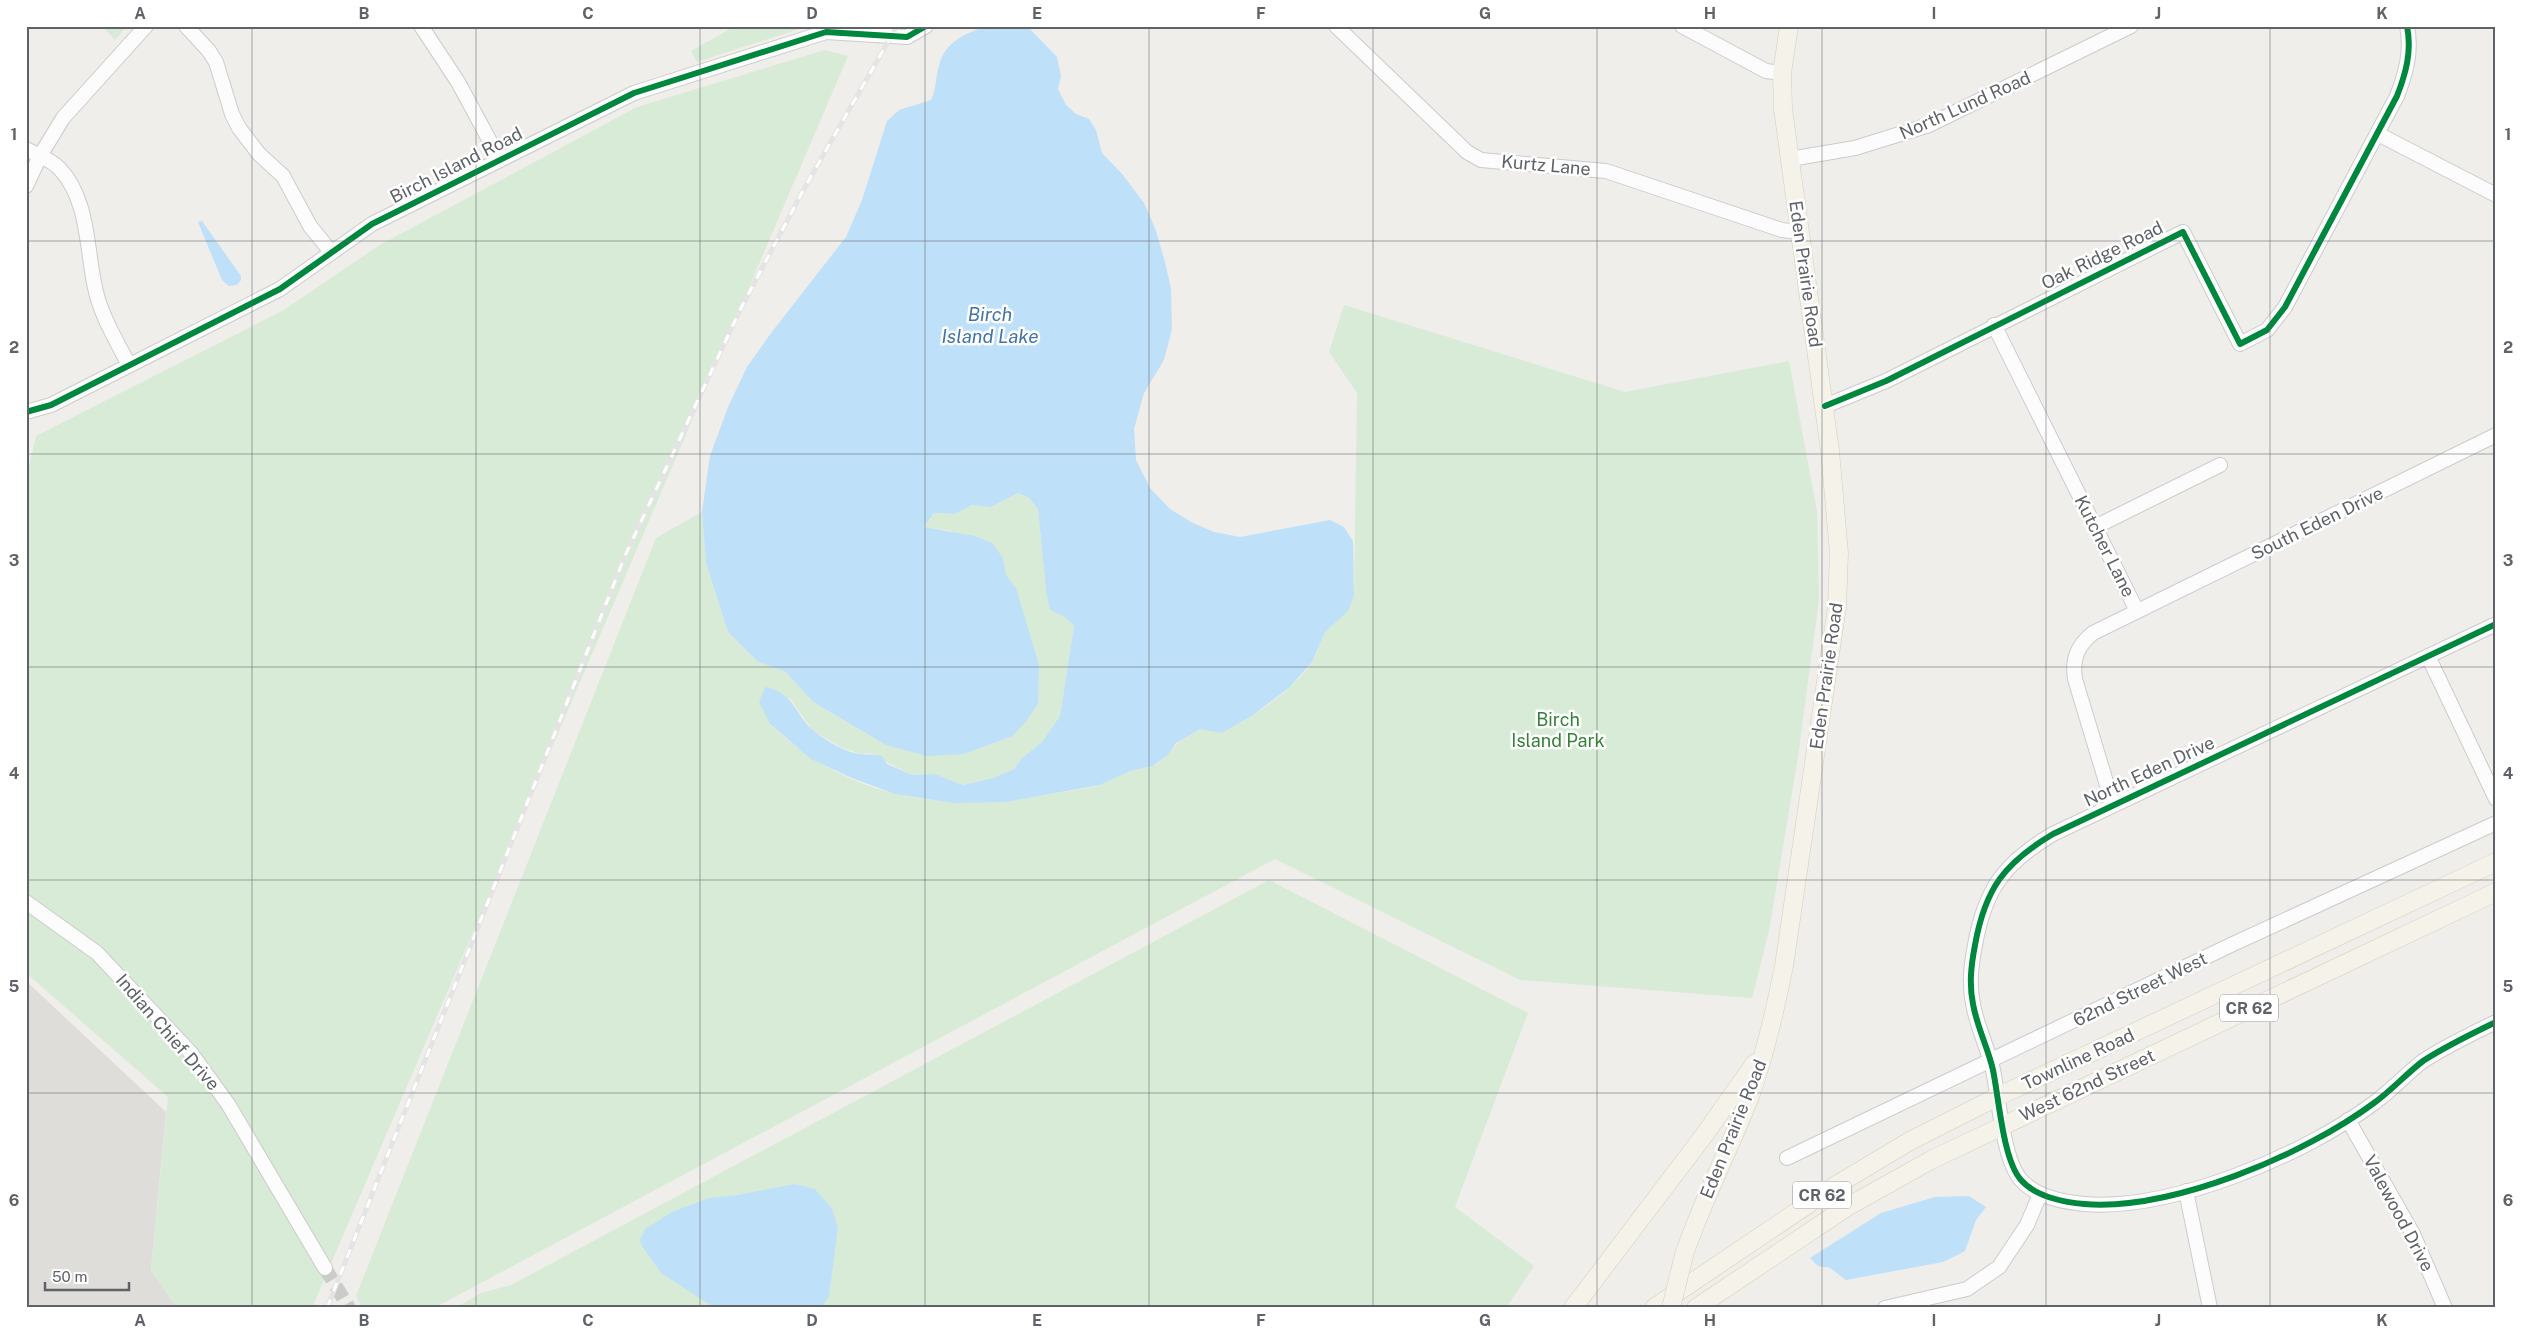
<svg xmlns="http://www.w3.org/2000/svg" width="2522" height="1334" font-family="'Public Sans',sans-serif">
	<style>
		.industrial { fill: #dfddda }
		.green { fill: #d8ebd6 }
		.water { fill: #bfe0f9 }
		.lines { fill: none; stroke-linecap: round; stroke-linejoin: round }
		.minor-tunnel { stroke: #cbcbca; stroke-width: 14; stroke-dasharray: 14 7; stroke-linecap: butt }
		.minor-casing { stroke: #cbcccc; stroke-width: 16 }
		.major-casing { stroke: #d7ceb8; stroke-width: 19 }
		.minor { stroke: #fdfcfc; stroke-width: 14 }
		.major { stroke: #f4f2e9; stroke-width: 18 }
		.rail-casing { stroke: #e4e4e4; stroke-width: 5 }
		.rail { stroke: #fff; stroke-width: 3; stroke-dasharray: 9; stroke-linecap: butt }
		.major-bridge-casing { stroke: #d7ceb8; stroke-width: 19; stroke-linecap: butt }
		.major-bridge { stroke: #f4f2e9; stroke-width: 18 }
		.cycleway-casing { stroke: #fff; stroke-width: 9 }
		.cycleway { stroke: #00873e; stroke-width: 6 }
		.grid { fill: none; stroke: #5f6368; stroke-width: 1; stroke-opacity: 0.55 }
		.labels { text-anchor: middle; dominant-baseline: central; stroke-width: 5; stroke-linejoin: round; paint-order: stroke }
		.shield { fill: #fff; stroke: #8f9295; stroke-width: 1 }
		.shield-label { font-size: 16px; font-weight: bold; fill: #5f6368 }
		.street-label { font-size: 18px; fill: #5f6368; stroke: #fff }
		.park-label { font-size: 18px; fill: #348238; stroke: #fff }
		.water-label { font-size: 19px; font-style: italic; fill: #4174aa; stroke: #fff }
		.neatline { fill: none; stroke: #5f6368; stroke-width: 2 }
		.grid-label { font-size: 16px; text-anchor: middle; font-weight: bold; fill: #5f6368 }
	</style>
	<rect width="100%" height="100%" fill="#efeeea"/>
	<path class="industrial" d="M26 981 166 1112 151 1270 177 1308H26Z"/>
	<g class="green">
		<path d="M102 26H127L115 40Z"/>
		<path d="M735 26H808L697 62 691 51Z"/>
		<path d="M825 50 848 56 312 1308H177L151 1270 168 1097 26 973V479L36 436 284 310 378 246 637 107Z"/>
		<path d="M1344 305 1625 392 1789 361 1817 511 1819 599 1798 757 1769 931 1752 998 1520 980 1275 859 434 1308H363L356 1296 656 538 702 512 706 563 728 632 757 661 786 672 813 702 886 745 964 754 1013 736 1016 588 1006 575 1003 558 949 530 924 528 934 513 955 514 972 505 991 507 1018 493 1029 498 1038 509 1046 591 1074 626 1060 716 1042 742 1022 758 1014 769 993 778 963 785 935 774 912 775 869 753 860 754 841 747 813 731 790 698 770 724C849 800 943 813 1048 794 1065 791 1083 790 1100 785 1111 781 1120 774 1131 771 1138 768 1147 769 1153 766 1172 758 1178 733 1200 729 1206 728 1216 732 1222 733 1254 715 1291 694 1312 662 1318 653 1319 639 1326 631 1338 615 1346 616 1354 595L1357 393 1329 352Z"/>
		<path d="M1269 880 1528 1013 1455 1207 1534 1266 1506 1308H455L481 1293 511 1285Z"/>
	</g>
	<g class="water">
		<path d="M990 26 1028 27 1057 57 1061 76 1058 89 1066 105 1076 114 1089 119 1096 130 1102 153 1123 175 1144 203 1155 228 1165 262 1171 289 1172 329 1164 360 1144 393 1134 429 1136 460 1150 488 1170 509 1191 522 1214 532 1240 537 1330 520 1344 527 1353 541 1354 595 1348 611 1325 632 1312 662 1290 687 1253 715 1222 733 1200 729 1176 743 1168 755 1153 766 1130 771 1100 785 1005 802 954 803 895 794 852 778 811 759 770 724 759 702 765 687C796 693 794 715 815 732 825 740 845 752 859 754 867 755 874 754 882 756L887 764 912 775 935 774 963 785 993 778 1014 769 1022 758 1042 742 1060 716 1074 626 1065 617 1050 610 1046 591 1038 509 1029 498 1018 493 991 507 972 505 955 514 934 513 924 527 975 536 992 543 1003 558 1006 575 1016 588 1039 665 1038 704 1027 720 1013 736 964 754 927 756 886 745 813 702 786 672 757 661 728 632 706 563 702 512 710 456 728 407 747 367 771 333 846 237 862 200 887 121 899 110 931 100C937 88 935 78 939 66 944 42 968 31 990 26Z"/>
		<path d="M202 221 241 276V280L237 285 229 286 222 280 198 222Z"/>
		<path d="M795 1184 815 1189 832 1209 838 1228 829 1296 821 1308H715L661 1273 642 1246 640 1240 645 1229 672 1212 709 1198 738 1195Z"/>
		<path d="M1969 1196 1986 1207 1976 1220 1965 1251 1943 1262 1846 1280 1830 1268 1818 1266 1810 1258 1881 1213 1935 1197Z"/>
	</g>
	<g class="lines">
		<path class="minor-tunnel" d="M325 1268 349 1308"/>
		<defs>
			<g id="minor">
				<path d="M186 26 209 51 216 62 232 114 239 128 259 154 283 176 310 226 331 252"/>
				<path d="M421 26 458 82 500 160"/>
				<path d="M1336 26 1467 152 1481 160 1606 171 1782 230 1799 232"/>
				<path d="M1682 26 1766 71 1782 73"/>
				<path d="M2378 134 2496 195"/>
				<path d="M26 149C38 155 50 159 59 168 90 200 86 252 96 292 102 317 117 342 129 365"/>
				<path d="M1790 159 1855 148 1929 125 2131 26"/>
				<path d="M26 186 40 156 63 118 146 26"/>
				<path d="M1994 325 2137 611"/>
				<path d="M1825 406 1886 381 2183 232 2240 344 2267 330 2285 307 2397 96C2406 73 2412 51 2407 26"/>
				<path d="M26 412 51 405 280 289 372 224 634 93 826 32 907 37 926 26"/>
				<path d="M2095 527 2220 465"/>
				<path d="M2496 624 2053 834C2004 863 1985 889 1975 945 1971 966 1969 984 1973 1004 1977 1027 1988 1048 1993 1070 1999 1099 2003 1160 2021 1180 2036 1197 2063 1202 2084 1204 2172 1211 2304 1155 2374 1103 2392 1090 2406 1074 2423 1061 2446 1046 2471 1034 2496 1022"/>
				<path d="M2428 656 2496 799"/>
				<path d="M2113 805 2075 679C2072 659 2077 646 2093 633L2496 435"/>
				<path d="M26 902 97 953 191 1053 228 1104 325 1268"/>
				<path d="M2348 1120 2413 1234 2445 1308"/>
				<path d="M1787 1158 2233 944 2496 823"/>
				<path d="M2186 1191 2210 1308"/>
				<path d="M1885 1308 1967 1289 1999 1267 2027 1225 2040 1194"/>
			</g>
			<g id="major">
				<path d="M1684 1255C1702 1202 1728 1152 1749 1099 1765 1056 1775 1011 1784 966L1837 607 1839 553 1830 451 1783 109 1782 73 1789 26"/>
				<path d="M1573 1308 1705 1134 1755 1063"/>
				<path d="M1654 1308 1838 1184 1910 1141 1997 1097 2496 862"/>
				<path d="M1696 1308 1847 1207 1931 1160 2496 892"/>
			</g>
		</defs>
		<use href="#minor" class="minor-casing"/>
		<use href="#major" class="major-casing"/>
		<use href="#minor" class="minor"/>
		<use href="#major" class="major"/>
		<defs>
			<path id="rail" d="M327 1308 625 556 741 308 805 187 897 26"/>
		</defs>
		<use href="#rail" class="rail-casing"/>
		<use href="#rail" class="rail"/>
		<defs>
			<path id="major-bridge" d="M1671 1308 1684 1255"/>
		</defs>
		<use href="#major-bridge" class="major-bridge-casing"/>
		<use href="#major-bridge" class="major-bridge"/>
		<defs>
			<g id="cycleway">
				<path d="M1825 406 1886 381 2183 232 2240 344 2267 330 2285 307 2397 96C2406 73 2412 51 2407 26"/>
				<path d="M26 412 51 405 280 289 372 224 634 93 826 32 907 37 926 26"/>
				<path d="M2496 624 2053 834C2004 863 1985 889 1975 945 1971 966 1969 984 1973 1004 1977 1027 1988 1048 1993 1070 1999 1099 2003 1160 2021 1180 2036 1197 2063 1202 2084 1204 2172 1211 2304 1155 2374 1103 2392 1090 2406 1074 2423 1061 2446 1046 2471 1034 2496 1022"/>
			</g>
		</defs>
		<use href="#cycleway" class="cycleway-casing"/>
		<use href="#cycleway" class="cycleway"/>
	</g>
	<path class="grid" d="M252 26V1308M476 26V1308M700 26V1308M925 26V1308M1149 26V1308M1373 26V1308M1597 26V1308M1822 26V1308M2046 26V1308M2270 26V1308M26 241H2496M26 454H2496M26 667H2496M26 880H2496M26 1093H2496"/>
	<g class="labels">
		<g class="shield">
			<rect x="2220" y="994.5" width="58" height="27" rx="4"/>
			<rect x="1793" y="1181.5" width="58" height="27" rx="4"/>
		</g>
		<g class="shield-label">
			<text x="2249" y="1008">CR 62</text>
			<text x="1822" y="1195">CR 62</text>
		</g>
		<g class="street-label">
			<text transform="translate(1965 105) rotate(-24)">North Lund Road</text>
			<text transform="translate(456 165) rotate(-27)">Birch Island Road</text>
			<text transform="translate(1546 165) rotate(5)">Kurtz Lane</text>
			<text transform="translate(2102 255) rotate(-26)">Oak Ridge Road</text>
			<text transform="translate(1806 274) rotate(82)">Eden Prairie Road</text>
			<text transform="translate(2317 523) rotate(-26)">South Eden Drive</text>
			<text transform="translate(2105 546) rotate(63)">Kutcher Lane</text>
			<text transform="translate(1826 676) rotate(-82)">Eden Prairie Road</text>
			<text transform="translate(2149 771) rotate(-25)">North Eden Drive</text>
			<text transform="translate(2140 989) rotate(-26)">62nd Street West</text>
			<text transform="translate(168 1032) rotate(49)">Indian Chief Drive</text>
			<text transform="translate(2078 1059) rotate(-25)">Townline Road</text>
			<text transform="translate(2087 1085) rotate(-25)">West 62nd Street</text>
			<text transform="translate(1733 1129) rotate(-68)">Eden Prairie Road</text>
			<text transform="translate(2399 1213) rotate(62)">Valewood Drive</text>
		</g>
		<g class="park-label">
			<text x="1558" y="719">Birch<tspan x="1558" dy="21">Island Park</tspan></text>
		</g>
		<g class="water-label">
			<text x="990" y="314">Birch<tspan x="990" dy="22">Island Lake</tspan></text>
		</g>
	</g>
	<rect width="2522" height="1334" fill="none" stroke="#ffffff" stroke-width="55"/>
	<path d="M45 1282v8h84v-8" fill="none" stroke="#5f6368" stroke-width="2.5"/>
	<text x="52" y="1282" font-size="15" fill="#5f6368" stroke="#ffffff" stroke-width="4" paint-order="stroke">50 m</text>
	<rect x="28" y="28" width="2466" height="1278" class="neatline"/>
	<g class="grid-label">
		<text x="140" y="19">A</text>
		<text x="364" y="19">B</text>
		<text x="588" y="19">C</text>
		<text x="812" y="19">D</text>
		<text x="1037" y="19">E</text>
		<text x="1261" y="19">F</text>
		<text x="1485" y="19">G</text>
		<text x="1710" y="19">H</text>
		<text x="1934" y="19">I</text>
		<text x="2158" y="19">J</text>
		<text x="2382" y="19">K</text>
		<text x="14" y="140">1</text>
		<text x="2508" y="140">1</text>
		<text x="14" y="353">2</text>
		<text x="2508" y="353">2</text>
		<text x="14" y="566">3</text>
		<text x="2508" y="566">3</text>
		<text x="14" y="779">4</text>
		<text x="2508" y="779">4</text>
		<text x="14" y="992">5</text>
		<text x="2508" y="992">5</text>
		<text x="14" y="1206">6</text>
		<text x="2508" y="1206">6</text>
		<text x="140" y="1326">A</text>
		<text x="364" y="1326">B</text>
		<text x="588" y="1326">C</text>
		<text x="812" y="1326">D</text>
		<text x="1037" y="1326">E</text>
		<text x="1261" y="1326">F</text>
		<text x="1485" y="1326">G</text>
		<text x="1710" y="1326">H</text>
		<text x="1934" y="1326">I</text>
		<text x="2158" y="1326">J</text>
		<text x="2382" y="1326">K</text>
	</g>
</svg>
